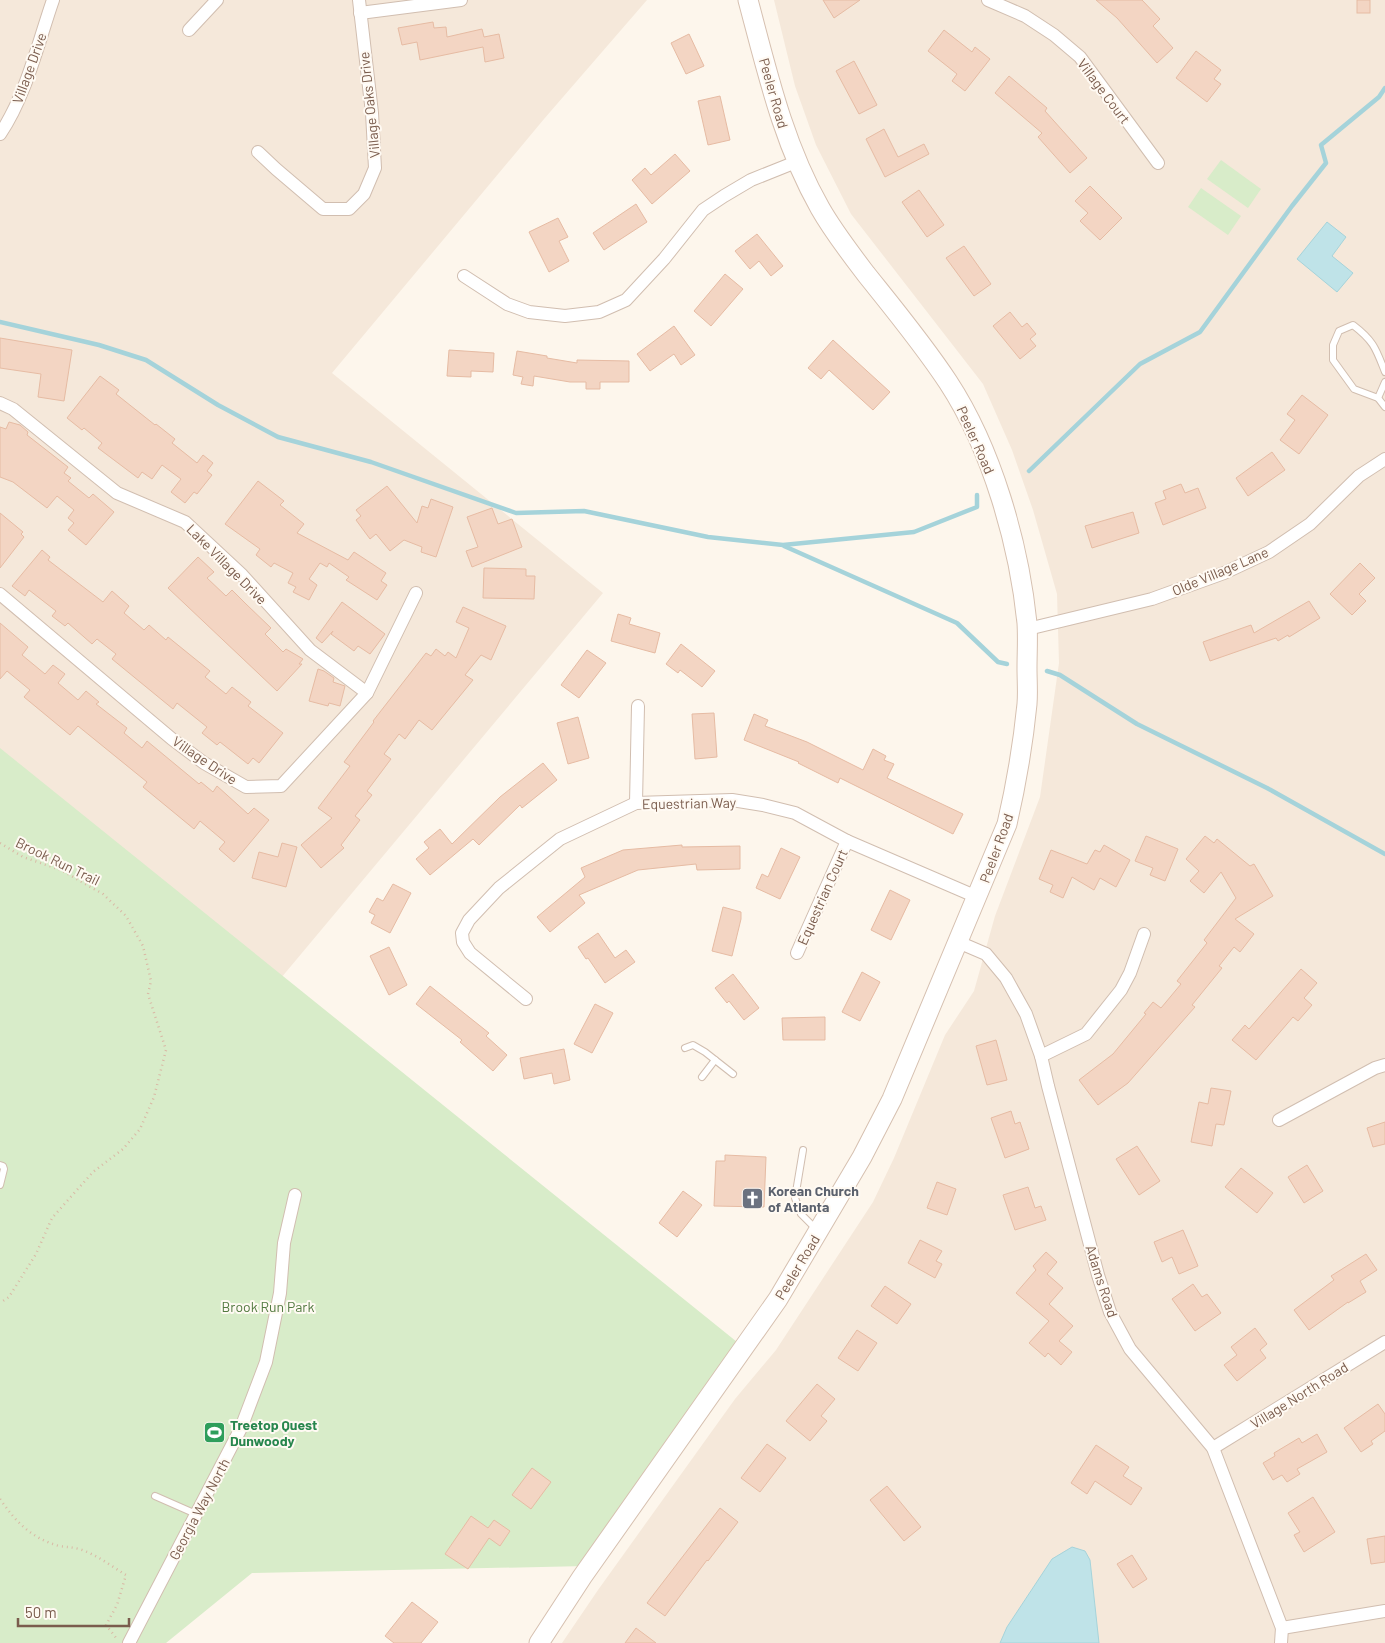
<svg xmlns="http://www.w3.org/2000/svg" width="1385" height="1643" font-family="Barlow,sans-serif">
	<style>
		.residential { fill: #f5e8da }
		.green { fill: #d8ecc9 }
		.water { fill: #bfe3e8; stroke: #a5d3da }
		.lines { fill: none; stroke-linecap: round; stroke-linejoin: round }
		.stream { stroke: #a5d3da; stroke-width: 4.5 }
		.building { fill: #f3d5c3; stroke: #e6bba3 }
		.lane-casing { stroke: #d1beb0; stroke-width: 8 }
		.street-casing { stroke: #d1beb0; stroke-width: 14 }
		.secondary-casing { stroke: #d6c0b0; stroke-width: 21 }
		.path { stroke: #d9b8a5; stroke-width: 2.5; stroke-dasharray: 1 4; stroke-linecap: butt }
		.lane { stroke: #fff; stroke-width: 6 }
		.street { stroke: #fff; stroke-width: 12 }
		.secondary { stroke: #fff; stroke-width: 19 }
		.labels { text-anchor: middle; dominant-baseline: central; stroke-width: 4; stroke-linejoin: round; paint-order: stroke }
		.street-label { font-size: 14px; fill: #7a5c4d; stroke: #fffaf3 }
		.worship-label { font-size: 14px; font-weight: bold; fill: #5b616d; stroke: #fffaf3; text-anchor: start }
		.park-label { font-size: 14px; fill: #537a41; stroke: #fffaf3 }
		.leisure-label { font-size: 14px; font-weight: bold; fill: #27864d; stroke: #fffaf3; text-anchor: start }
	</style>
	<rect width="100%" height="100%" fill="#fdf6ec"/>
	<g class="residential">
		<path d="M0 0H647L544 119 332 373 603 593 281 978 0 749Z"/>
		<path d="M774 0H1385V1643H562L598 1590 735 1399 776 1350 873 1202 894 1158 945 1035 974 991 995 916 1040 797 1059 663 1057 594 1033 510 1012 450 983 384 851 214 816 145 795 86Z"/>
	</g>
	<g class="green">
		<path d="M1221 160 1261 189 1248 208 1207 179Z"/>
		<path d="M1201 188 1241 216 1228 235 1188 207Z"/>
		<path d="M0 748 742 1346 586 1566 252 1573 166 1643H0Z"/>
	</g>
	<g class="water">
		<path d="M1327 222 1346 237 1332 256 1353 273 1337 292 1297 259Z"/>
		<path d="M1072 1547 1085 1551 1090 1560 1099 1643H1000L1007 1627 1052 1559Z"/>
	</g>
	<g class="lines">
		<g class="stream">
			<path d="M0 322 99 345 146 360 218 405 278 437 371 462 516 513 584 511 708 537 783 545 914 532 977 507V495"/>
			<path d="M1029 471 1140 364 1200 332 1292 206 1326 163 1321 145 1379 97 1385 88"/>
			<path d="M784 546 957 623 998 662 1007 664"/>
			<path d="M1047 671 1060 675 1137 724 1267 788 1385 854"/>
		</g>
	</g>
	<g class="building">
		<path d="M823 0H860L834 18Z"/>
		<path d="M1096 0H1142L1160 19 1153 26 1173 48 1157 63 1117 18Z"/>
		<rect x="1357" y="0" width="13" height="13"/>
		<path d="M433 22 434 28 446 27 447 37 482 29 484 37 499 34 504 58 485 62 483 47 420 60 417 42 402 45 398 28Z"/>
		<path d="M944 30 972 52 975 47 990 59 965 91 952 81 957 74 928 51Z"/>
		<path d="M689 34 704 66 686 74 671 43Z"/>
		<path d="M1196 51 1221 70 1214 79 1221 84 1207 102 1176 78Z"/>
		<path d="M854 61 877 105 859 114 836 71Z"/>
		<path d="M1009 76 1047 108 1045 111 1087 158 1070 173 1038 137 1042 133 995 93Z"/>
		<path d="M720 96 730 140 708 145 698 101Z"/>
		<path d="M884 129 898 157 924 144 929 154 885 177 866 139Z"/>
		<path d="M675 154 690 171 652 204 632 180 645 168 651 175Z"/>
		<path d="M1090 186 1122 218 1100 240 1080 221 1088 213 1075 201Z"/>
		<path d="M919 190 944 225 927 237 902 202Z"/>
		<path d="M636 204 647 222 604 250 593 233Z"/>
		<path d="M558 218 568 237 559 241 569 261 549 272 529 232Z"/>
		<path d="M757 234 783 266 771 276 759 261 750 269 735 251Z"/>
		<path d="M964 246 991 284 974 296 946 258Z"/>
		<path d="M725 274 743 289 711 326 694 311Z"/>
		<path d="M1010 312 1022 327 1027 323 1036 334 1030 339 1036 346 1020 359 993 326Z"/>
		<path d="M674 326 695 355 681 365 674 354 650 371 637 354Z"/>
		<path d="M0 338 72 350 64 401 38 397 41 374 0 368Z"/>
		<path d="M833 340 890 392 873 410 829 370 821 379 808 368Z"/>
		<path d="M449 350 494 353 493 372 471 371V377L447 376Z"/>
		<path d="M517 351 547 356V358L577 363V360L629 361V382H600V389H586V382H570L534 376 533 386 521 384 523 377 513 375Z"/>
		<path d="M100 376 119 390 116 394 155 425 156 424 175 439 172 443 197 463 203 455 213 463 207 471 212 475 197 494 194 492 185 503 171 492 181 479 162 465 152 479 142 472 138 478 98 448 102 443 84 428 82 430 67 418Z"/>
		<path d="M1302 395 1328 415 1299 454 1280 440 1295 420 1287 414Z"/>
		<path d="M9 422 20 425 28 432 27 435 68 467 64 473 71 478 68 481 89 498 93 494 114 512 86 545 68 530 74 523 68 518 74 510 57 496 47 508 13 482 0 477V427L6 429Z"/>
		<path d="M1272 452 1285 470 1248 496 1236 478Z"/>
		<path d="M258 481 284 501 280 505 304 524 297 533 348 560 354 552 386 573 381 581 387 585 377 600 346 580 349 577 329 563 327 567 320 563 309 579 317 585 309 600 293 592 296 587 288 583 293 573 274 563 271 567 256 555 260 549 225 524Z"/>
		<path d="M1181 484 1185 493 1198 488 1206 508 1163 525 1155 503 1166 499 1163 491Z"/>
		<path d="M387 486 417 523 422 506 428 508 431 499 453 507 436 557 421 552 422 547 404 540 390 551 376 534 370 539 356 520 361 516 356 510Z"/>
		<path d="M492 508 498 524 512 519 522 547 472 567 466 551 478 547 467 517Z"/>
		<path d="M1133 512 1139 533 1092 548 1085 526Z"/>
		<path d="M0 513 23 532 21 534 24 537 0 568Z"/>
		<path d="M42 550 50 557 48 560 103 602 112 591 129 606 124 613 144 630 149 625 166 640 168 637 210 671 205 677 226 694 232 687 251 702 248 706 283 733 259 763 253 758 248 764 220 742 217 745 202 733 207 727 177 703 173 709 112 659 116 654 97 639 92 644 68 623 65 626 52 616 56 611 29 590 25 596 12 586Z"/>
		<path d="M198 557 214 572 207 578 226 596 232 590 246 604 271 628 265 634 283 652 286 649 303 659 299 664H302L277 691 168 588Z"/>
		<path d="M1360 563 1375 578 1359 594 1366 601 1352 615 1330 594Z"/>
		<path d="M484 568 526 569V576H535L534 599 483 598Z"/>
		<path d="M1309 601 1320 618 1289 637 1288 635 1278 641 1276 638 1210 661 1203 642 1251 625 1254 633Z"/>
		<path d="M342 602 385 634 370 654 358 646 354 651 331 634 333 631 322 643 316 638Z"/>
		<path d="M463 607 506 626 491 660 481 655 465 675 473 680 432 730 419 720 405 739 399 734 384 754 391 759 367 791 372 795 355 816 360 820 341 845 344 848 321 868 301 845 332 818 318 808 350 766 344 762 374 722 373 721 426 653 431 656 436 649 445 656 448 652 456 658 469 628 456 622Z"/>
		<path d="M618 614 631 618 629 624 660 633 655 653 611 641Z"/>
		<path d="M0 623 28 647 22 655 45 674 53 665 65 674 58 683 78 700 86 691 99 702 96 704 127 728 124 733 142 748 147 741 199 784 201 782 213 792 217 786 248 814 254 808 269 820 234 862 219 849 225 842 200 821 194 829 143 787 147 782 78 726 70 735 24 697 30 690 7 671 0 679Z"/>
		<path d="M681 644 715 671 702 687 680 670 678 673 666 664Z"/>
		<path d="M587 650 606 663 579 698 561 685Z"/>
		<path d="M318 669 324 671 334 678 333 682 345 686 340 706 329 703 328 706 309 701Z"/>
		<path d="M714 713 717 757 695 759 692 714Z"/>
		<path d="M754 714 768 720 765 726 807 742 863 770 873 749 886 756 884 760 894 764 887 778 963 814 953 834 840 778 838 783 798 763 799 762 744 740Z"/>
		<path d="M578 717 589 758 568 764 557 723Z"/>
		<path d="M543 763 557 780 522 808 520 805 479 845 473 839 430 875 416 859 429 848 424 842 440 829 452 844 500 797Z"/>
		<path d="M1146 836 1178 849 1165 881 1150 875 1153 868 1135 861Z"/>
		<path d="M1205 836 1214 843 1217 839 1250 866 1254 864 1273 896 1235 919 1254 934 1240 952 1234 947 1219 966 1222 968 1192 1005 1195 1007 1128 1083 1098 1105 1079 1080 1113 1054 1146 1014 1144 1013 1153 1002 1161 1008 1181 984 1177 981 1207 943 1204 940 1236 898 1221 872 1204 893 1190 881 1199 871 1186 859Z"/>
		<path d="M282 843 297 847 286 887 252 878 259 852 278 857Z"/>
		<path d="M682 845V847L740 846V869L697 870 696 864 638 870 579 895 585 903 550 932 537 917 585 877 581 868 623 850Z"/>
		<path d="M1104 845 1130 860 1116 887 1100 878 1094 890 1072 877 1063 898 1050 892 1053 885 1039 879 1051 850 1087 864 1095 850 1100 852Z"/>
		<path d="M781 848 800 857 780 899 756 888 762 874 768 877Z"/>
		<path d="M393 884 411 893 390 933 371 923 375 915 369 912 377 898 383 901Z"/>
		<path d="M890 890 910 900 891 940 871 930Z"/>
		<path d="M723 907 741 912V919L732 956 712 951Z"/>
		<path d="M598 933 615 958 626 950 635 962 605 983 588 958 586 959 578 947Z"/>
		<path d="M389 947 407 985 389 995 370 956Z"/>
		<path d="M1301 969 1317 983 1304 998 1312 1005 1298 1021 1293 1017 1256 1060 1232 1040 1245 1025 1249 1029Z"/>
		<path d="M862 972 880 982 860 1021 842 1012Z"/>
		<path d="M733 974 759 1008 744 1020 729 1001 727 1003 715 988Z"/>
		<path d="M430 986 489 1033 486 1036 507 1055 493 1071 460 1042 462 1040 416 1004Z"/>
		<path d="M595 1004 613 1013 592 1053 574 1044Z"/>
		<path d="M825 1017V1040H783L782 1018Z"/>
		<path d="M996 1040 1007 1080 987 1085 976 1046Z"/>
		<path d="M564 1049 570 1080 554 1084 552 1073 524 1079 520 1058Z"/>
		<path d="M1211 1088 1231 1091 1224 1125 1216 1124 1212 1146 1191 1142 1199 1102 1208 1104Z"/>
		<path d="M1011 1111 1015 1124 1020 1122 1029 1149 1005 1158 991 1118Z"/>
		<path d="M1385 1122V1144L1373 1147 1367 1128Z"/>
		<path d="M1137 1146 1160 1181 1139 1195 1116 1159Z"/>
		<path d="M725 1155 766 1157 764 1207 714 1206 716 1161H725Z"/>
		<path d="M1307 1165 1323 1191 1304 1203 1288 1177Z"/>
		<path d="M1241 1168 1273 1193 1257 1213 1225 1187Z"/>
		<path d="M937 1182 956 1189 947 1215 927 1208Z"/>
		<path d="M1028 1187 1035 1208 1041 1206 1046 1220 1015 1230 1003 1195Z"/>
		<path d="M683 1191 702 1205 677 1237 659 1223Z"/>
		<path d="M1183 1230 1198 1266 1179 1274 1172 1257 1162 1262 1154 1242Z"/>
		<path d="M920 1240 942 1251 936 1261 942 1264 935 1278 908 1263Z"/>
		<path d="M1046 1252 1057 1262 1047 1274 1063 1288 1049 1304 1073 1326 1059 1341 1072 1352 1061 1365 1048 1353 1045 1357 1029 1343 1049 1321 1016 1293 1036 1270 1033 1266Z"/>
		<path d="M1366 1254 1377 1270 1360 1281 1366 1292 1348 1303V1302L1309 1330 1294 1310 1334 1280 1331 1276Z"/>
		<path d="M1193 1284 1202 1297 1207 1294 1221 1313 1195 1331 1172 1299Z"/>
		<path d="M885 1286 911 1304 897 1324 871 1306Z"/>
		<path d="M1255 1328 1267 1344 1260 1350 1266 1358 1237 1381 1224 1365 1237 1355 1231 1347Z"/>
		<path d="M857 1330 877 1343 858 1371 838 1358Z"/>
		<path d="M817 1384 835 1399 821 1416 827 1421 810 1441 786 1421Z"/>
		<path d="M1378 1404 1385 1414V1431L1371 1441 1373 1444 1361 1452 1344 1428Z"/>
		<path d="M1317 1434 1327 1452 1297 1469 1300 1474 1287 1482 1282 1475 1273 1480 1263 1463 1275 1456 1274 1453 1299 1438 1302 1443Z"/>
		<path d="M767 1444 786 1458 760 1492 741 1478Z"/>
		<path d="M1096 1445 1129 1467 1123 1476 1142 1488 1131 1505 1095 1481 1087 1494 1071 1483Z"/>
		<path d="M532 1468 551 1482 531 1509 512 1495Z"/>
		<path d="M887 1486 921 1527 904 1541 870 1500Z"/>
		<path d="M1313 1497 1335 1532 1304 1552 1294 1535 1300 1532 1288 1513Z"/>
		<path d="M720 1508 738 1522 708 1561 707 1560 665 1616 647 1603Z"/>
		<path d="M471 1516 488 1528 494 1520 510 1531 500 1546 489 1538 468 1569 445 1554Z"/>
		<path d="M1385 1536V1562L1371 1564 1367 1539Z"/>
		<path d="M1132 1555 1147 1579 1133 1588 1117 1564Z"/>
		<path d="M412 1602 438 1622 421 1643H394L385 1636Z"/>
		<path d="M636 1628 656 1643H625Z"/>
	</g>
	<g class="lines">
		<defs>
			<g id="lane">
				<path d="M1385 372C1376 349 1374 341 1353 325L1339 331 1333 345V360L1354 389 1378 398 1385 407"/>
				<path d="M1378 398 1385 382"/>
				<path d="M685 1048 693 1045 705 1052 733 1074"/>
				<path d="M702 1077 715 1060"/>
				<path d="M803 1150 795 1198 801 1214 816 1229"/>
				<path d="M0 1165 3 1166 4 1169 0 1185"/>
				<path d="M155 1496 196 1514"/>
			</g>
			<g id="street">
				<path d="M988 0 1025 16 1054 35 1080 57 1158 163"/>
				<path d="M360 13 461 0"/>
				<path d="M189 30 217 0"/>
				<path d="M0 134C26 96 38 43 53 0"/>
				<path d="M258 152 276 169 323 209H349L364 194 375 168 372 113 359 0"/>
				<path d="M464 276 507 304 529 312 565 316 599 312 626 300 664 259 703 210 724 196 751 180 796 162"/>
				<path d="M0 403 13 409 117 493 185 522 242 575 310 650 367 693"/>
				<path d="M0 594 172 739 204 763 246 787 281 786 367 693 416 593"/>
				<path d="M1027 625 1036 627 1152 599 1224 573 1269 552 1310 524 1359 476 1385 459"/>
				<path d="M636 803 638 706"/>
				<path d="M958 942 986 954 1006 978 1026 1014 1041 1056 1048 1086 1098 1275 1110 1312 1130 1349 1213 1448 1282 1628 1281 1643"/>
				<path d="M797 953 847 841"/>
				<path d="M526 999 470 953 463 942 462 933 469 920 499 888 560 839 636 803 732 800 763 805 795 813 847 841 977 897"/>
				<path d="M1041 1056 1086 1034 1121 990 1130 973 1144 934"/>
				<path d="M1279 1120 1375 1068 1385 1065"/>
				<path d="M1213 1448 1385 1342"/>
				<path d="M1282 1628 1385 1611"/>
				<path d="M129 1643 241 1428 266 1362 280 1293 284 1243 295 1195"/>
			</g>
			<path id="secondary" d="M539 1643 582 1577 778 1299 862 1157 892 1099 1007 824C1016 785 1023 745 1027 704 1028 693 1027 680 1027 668 1027 654 1028 638 1027 623 1019 544 992 449 948 382 923 344 894 309 866 274 850 253 833 231 820 208 783 143 767 71 748 0"/>
		</defs>
		<use href="#lane" class="lane-casing"/>
		<use href="#street" class="street-casing"/>
		<use href="#secondary" class="secondary-casing"/>
		<g class="path">
			<path d="M0 843 23 857 61 870 103 894 126 916 143 946 151 981 148 994 166 1050 154 1097 140 1129 123 1149 93 1172 52 1218 36 1254 9 1297 0 1303"/>
			<path d="M0 1499C16 1522 31 1538 59 1546 66 1547 72 1547 79 1549 96 1554 111 1566 126 1575L117 1605 106 1625 117 1639"/>
		</g>
		<use href="#lane" class="lane"/>
		<use href="#street" class="street"/>
		<use href="#secondary" class="secondary"/>
	</g>
	<defs>
		<symbol id="church-square" viewBox="-11 -11 22 22"><rect x="-9" y="-9" width="18" height="18" rx="4" fill="#6b7280" stroke="#fffaf3"/><path d="M-1.2-6h2.4v3.5h3.3v2.4h-3.3V6h-2.4V-.1h-3.3v-2.4h3.3Z" fill="#fff"/></symbol>
		<symbol id="stadium-square" viewBox="-11 -11 22 22"><rect x="-9" y="-9" width="18" height="18" rx="4" fill="#2e9e5b" stroke="#fffaf3"/><path d="M0-5a6.5 5 0 1 0 0 10a6.5 5 0 1 0 0-10ZM-3.5-1.8h7v3.6h-7Z" fill="#fff"/></symbol>
	</defs>
	<g fill-rule="evenodd">
		<use href="#church-square" x="740" y="1186" width="25" height="25"/>
		<use href="#stadium-square" x="202" y="1420" width="25" height="25"/>
	</g>
	<g class="labels">
		<g class="street-label">
			<text transform="translate(29 68) rotate(-70)">Village Drive</text>
			<text transform="translate(1104 91) rotate(53)">Village Court</text>
			<text transform="translate(774 93) rotate(74)">Peeler Road</text>
			<text transform="translate(369 105) rotate(-96)">Village Oaks Drive</text>
			<text transform="translate(976 440) rotate(66)">Peeler Road</text>
			<text transform="translate(227 564) rotate(45)">Lake Village Drive</text>
			<text transform="translate(1220 571) rotate(-23)">Olde Village Lane</text>
			<text transform="translate(205 760) rotate(34)">Village Drive</text>
			<text transform="translate(689 803) rotate(-1)">Equestrian Way</text>
			<text transform="translate(996 848) rotate(-70)">Peeler Road</text>
			<text transform="translate(58 861) rotate(26)">Brook Run Trail</text>
			<text transform="translate(822 897) rotate(-66)">Equestrian Court</text>
			<text transform="translate(797 1267) rotate(-59)">Peeler Road</text>
			<text transform="translate(1102 1281) rotate(72)">Adams Road</text>
			<text transform="translate(1299 1395) rotate(-32)">Village North Road</text>
			<text transform="translate(199 1509) rotate(-62)">Georgia Way North</text>
		</g>
		<g class="worship-label">
			<text x="768" y="1190">Korean Church<tspan x="768" dy="16">of Atlanta</tspan></text>
		</g>
		<g class="park-label">
			<text x="268" y="1306">Brook Run Park</text>
		</g>
		<g class="leisure-label">
			<text x="230" y="1424">Treetop Quest<tspan x="230" dy="16">Dunwoody</tspan></text>
		</g>
	</g>
	<path d="M18 1618v8h111v-8" fill="none" stroke="#7a5c4d" stroke-width="2.5"/>
	<text x="25" y="1618" font-size="15" fill="#7a5c4d" stroke="#fffaf3" stroke-width="4" paint-order="stroke">50 m</text>
</svg>
